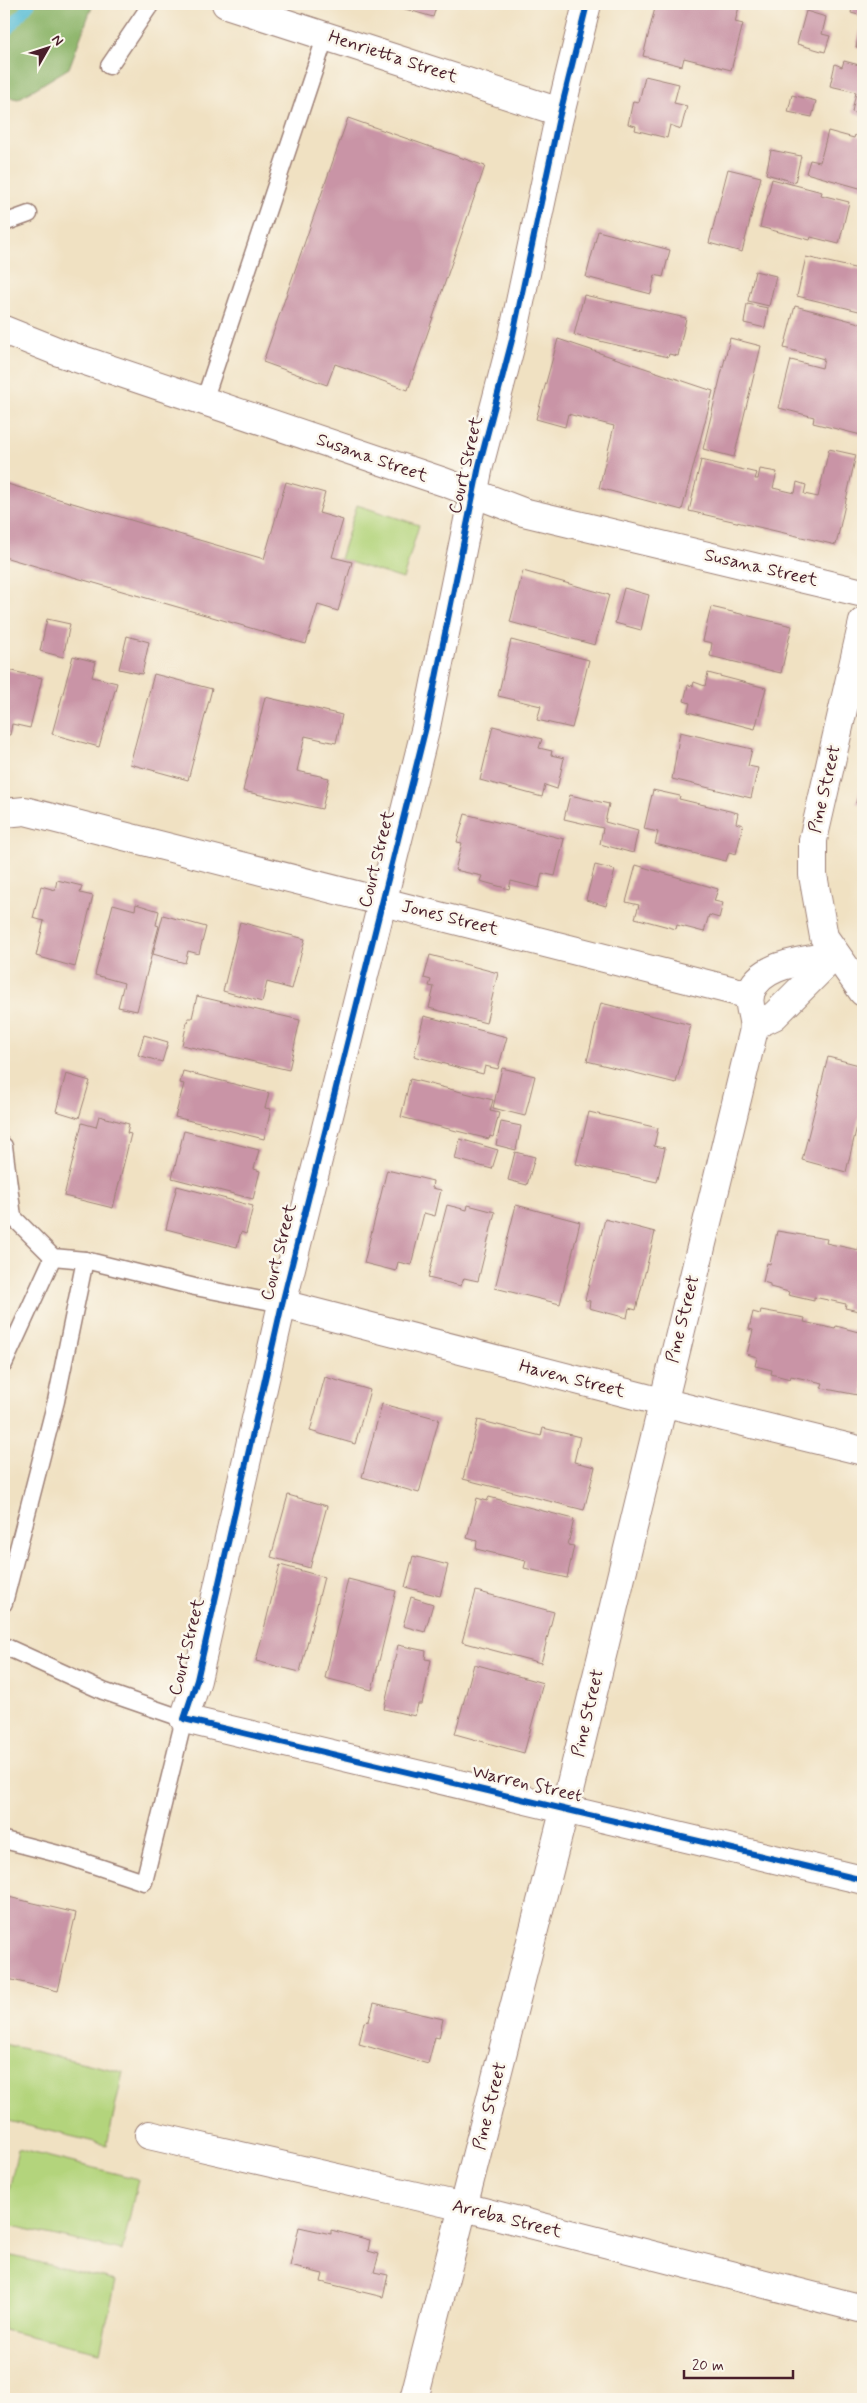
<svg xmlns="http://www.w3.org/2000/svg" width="867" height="2403" font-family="Mynerve,sans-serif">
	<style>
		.green { fill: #b3d47c; stroke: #7e7a54 }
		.forest { fill: #8eb66c; stroke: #6c6a4c }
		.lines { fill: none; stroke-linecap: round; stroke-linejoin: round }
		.stream { stroke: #58bdd6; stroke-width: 11 }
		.building { fill: #c994a6 }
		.service-casing { stroke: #9d8076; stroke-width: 19 }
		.minor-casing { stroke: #9d8076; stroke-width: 30 }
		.tertiary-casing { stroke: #9d8076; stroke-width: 30 }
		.secondary-casing { stroke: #9d8076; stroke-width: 30 }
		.service { stroke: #fff; stroke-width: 16 }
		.minor { stroke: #fff; stroke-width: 28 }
		.tertiary { stroke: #fff; stroke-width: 28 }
		.secondary { stroke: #fff; stroke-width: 28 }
		.cycleway-casing { stroke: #fbf7ec; stroke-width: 9 }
		.cycleway { stroke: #0057b8; stroke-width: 6 }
		.labels { text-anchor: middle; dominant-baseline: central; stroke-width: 5; stroke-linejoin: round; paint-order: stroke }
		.street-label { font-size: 18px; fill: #4a1f2b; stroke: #fbf7ec }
	</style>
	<rect width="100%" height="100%" fill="#fbf7ec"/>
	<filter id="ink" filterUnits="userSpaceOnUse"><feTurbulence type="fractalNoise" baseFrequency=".02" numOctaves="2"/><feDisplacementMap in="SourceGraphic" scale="10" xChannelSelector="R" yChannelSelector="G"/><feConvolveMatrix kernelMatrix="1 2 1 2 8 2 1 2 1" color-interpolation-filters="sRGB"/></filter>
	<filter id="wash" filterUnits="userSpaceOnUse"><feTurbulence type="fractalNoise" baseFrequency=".0096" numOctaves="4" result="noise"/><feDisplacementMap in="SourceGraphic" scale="20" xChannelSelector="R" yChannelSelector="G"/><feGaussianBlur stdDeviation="1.12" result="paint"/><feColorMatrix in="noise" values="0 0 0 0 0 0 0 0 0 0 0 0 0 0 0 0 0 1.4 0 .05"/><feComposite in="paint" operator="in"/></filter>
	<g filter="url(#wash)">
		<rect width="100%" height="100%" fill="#f0e1c2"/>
		<g class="green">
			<path d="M357 505 419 525 403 579 340 559Z"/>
			<path d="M4 2044 123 2072 107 2145 4 2120Z"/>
			<path d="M18 2149 138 2179 122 2251 4 2224V2213Z"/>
			<path d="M4 2254 116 2281 100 2352 4 2330Z"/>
		</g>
		<path class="forest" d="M4 4H93L69 68 18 99 4 96Z"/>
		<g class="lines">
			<path class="stream" d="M4 34 30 4"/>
		</g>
		<g id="blocks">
			<g class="building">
				<path d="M399 4H437L433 17 398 7Z"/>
				<path d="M656 4H726L739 7 735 22 743 24 731 70 684 58 682 66 643 56Z"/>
				<path d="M853 4H863V16L851 13Z"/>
				<path d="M806 11 826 17 822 34 830 36 825 52 797 44Z"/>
				<path d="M863 19V48L856 47Z"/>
				<path d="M844 61 863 66V116L852 112 856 92 830 86 835 64 842 67Z"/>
				<path d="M645 76 679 84 674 103 687 106 681 129 670 125 667 138 635 130 636 126 628 124 633 101 639 102Z"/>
				<path d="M792 95 816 101 812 117 788 112Z"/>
				<path d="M348 118 485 166 408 390 335 364 327 385 263 362Z"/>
				<path d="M828 131 854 138 855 135 863 137V189L806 173 810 160 820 162Z"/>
				<path d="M771 150 801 156 795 182 766 174Z"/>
				<path d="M728 169 761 177 742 252 709 243Z"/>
				<path d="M772 179 822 192 821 195 849 202 839 244 811 237 810 240 760 227Z"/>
				<path d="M598 231 670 250 663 277 655 275 651 294 586 277Z"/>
				<path d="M806 257 863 270V312L797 296Z"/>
				<path d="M755 271 776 276 769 306 748 301Z"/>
				<path d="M584 295 686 318 678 356 669 354 668 357 574 335Z"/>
				<path d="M747 304 768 308 765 328 744 323Z"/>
				<path d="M795 306 863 324 861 330 863 331V425L861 435 813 423 814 417 779 408 791 360 822 368 824 359 784 348Z"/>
				<path d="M730 338 761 346 734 457 703 449Z"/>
				<path d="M558 339 713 391 682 510 599 488 614 426 568 414 565 427 536 419Z"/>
				<path d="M829 449 856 455 836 545 689 511 701 460 757 473 755 479H758L760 469 777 472 773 488 795 493 797 482 806 485 804 494 818 497Z"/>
				<path d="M286 482 325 493 319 513 343 520 332 557 352 562 338 611 318 605 306 644 4 557V483L264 559Z"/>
				<path d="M523 571 609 595 595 645 510 622Z"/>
				<path d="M624 588 649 595 641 630 615 623Z"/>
				<path d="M711 607 792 626 781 673 710 656 712 643 703 641Z"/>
				<path d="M47 619 70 624 63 657 40 651Z"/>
				<path d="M127 636 149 642 142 674 119 669Z"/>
				<path d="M511 640 589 660 572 728 537 720 541 706 498 696Z"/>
				<path d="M73 656 96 662 92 677 117 683 99 747 52 734Z"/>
				<path d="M4 669 42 678 30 728 12 724 10 735 4 734Z"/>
				<path d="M708 673 766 688 755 729 688 712 690 703 684 701 688 685 693 686 694 682 705 686Z"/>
				<path d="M154 674 212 689 188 780 130 764Z"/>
				<path d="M265 697 342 715 336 743 305 736 297 771 329 778 322 809 243 791Z"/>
				<path d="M493 726 542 739 539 748 552 751 551 755 564 758 557 789 545 785 542 797 480 780Z"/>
				<path d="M680 732 752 749 748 766 758 768 751 798 672 779Z"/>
				<path d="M863 778V805L856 803Z"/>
				<path d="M653 790 680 796 679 799 738 813 736 823 743 825 736 854 729 852 726 861 655 844 658 832 644 829Z"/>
				<path d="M570 795 609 804 605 822 638 831 633 853 600 844 603 828 564 819Z"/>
				<path d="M465 814 564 839 555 876 542 873 539 888 511 881 509 889 480 881 482 876 455 870 462 843 457 842Z"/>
				<path d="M595 865 615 870 606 906 586 900Z"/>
				<path d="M636 865 718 889 714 901 723 903 719 918 709 915 704 932 677 925 676 929 635 918 639 905 626 902Z"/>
				<path d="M57 880 82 886 80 893 93 896 75 967 36 956 44 921 33 918 41 886 55 890Z"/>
				<path d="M113 904 135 910 136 904 159 911 156 925 159 926 137 1011 118 1007 124 983 95 975Z"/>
				<path d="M163 915 206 927 199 954 188 951 185 963 153 954Z"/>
				<path d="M240 922 305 939 292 989 267 982 262 1002 223 991Z"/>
				<path d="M430 955 498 973 486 1023 429 1008 434 987 429 986 431 980 424 978Z"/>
				<path d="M197 996 300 1020 289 1070 182 1045 188 1018H192Z"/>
				<path d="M601 1003 691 1025 676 1083 587 1061Z"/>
				<path d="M424 1016 507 1037 498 1069 485 1066 483 1074 414 1056Z"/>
				<path d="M144 1035 168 1042 162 1062 138 1055Z"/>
				<path d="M828 1057 863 1066V1101L846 1172 802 1160Z"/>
				<path d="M502 1068 535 1076 525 1116 493 1108Z"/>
				<path d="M183 1071 269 1093 265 1108 271 1109 264 1139 175 1117 184 1084 180 1083Z"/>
				<path d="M66 1074 90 1081 79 1118 56 1111Z"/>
				<path d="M410 1079 493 1100 490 1111 499 1113 493 1137 490 1136 489 1139 401 1117Z"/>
				<path d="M589 1112 658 1128 654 1146 665 1148 657 1182 576 1164Z"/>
				<path d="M99 1116 129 1124 127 1133 131 1134 113 1208 64 1196 82 1123 96 1127Z"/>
				<path d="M501 1122 521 1126 516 1150 496 1145Z"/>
				<path d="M184 1131 259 1150 254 1169 260 1171 253 1199 172 1178Z"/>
				<path d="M460 1139 498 1150 492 1169 455 1159Z"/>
				<path d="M515 1152 535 1157 527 1185 508 1180Z"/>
				<path d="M387 1170 433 1181 432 1188 441 1190 435 1216 424 1213 411 1265 398 1262 396 1271 364 1263Z"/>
				<path d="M177 1186 253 1206 246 1234 241 1232 237 1247 166 1229Z"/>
				<path d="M447 1205 467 1210 468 1205 495 1212 478 1281 464 1278 461 1286 428 1278Z"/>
				<path d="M516 1205 580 1222 560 1304 495 1288Z"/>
				<path d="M605 1219 655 1232 636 1310 629 1308 627 1318 589 1308 590 1301 585 1300Z"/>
				<path d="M777 1231 827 1239 826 1243 858 1250 859 1247 863 1248V1312L845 1308 846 1304 814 1297V1301L788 1295 789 1292 770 1287V1284L763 1282 767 1263 770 1264Z"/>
				<path d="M761 1310 805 1318 804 1322 835 1329 836 1326 862 1333 863 1396 821 1388 823 1383 791 1376 790 1379 771 1374 772 1370 755 1366 757 1357 747 1354 753 1330 749 1329 753 1312 760 1314Z"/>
				<path d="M325 1377 370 1390 355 1444 310 1431Z"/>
				<path d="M382 1404 439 1419 419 1493 362 1477Z"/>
				<path d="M478 1420 541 1436 543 1428 580 1437 574 1462 595 1467 584 1510 463 1479Z"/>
				<path d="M288 1495 327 1506 310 1568 271 1557Z"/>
				<path d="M489 1497 574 1519 568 1545 574 1546 567 1578 524 1568 526 1561 476 1549 477 1541 467 1538 477 1498 487 1501Z"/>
				<path d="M413 1556 448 1565 440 1596 405 1587Z"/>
				<path d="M280 1565 324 1577 300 1672 256 1661Z"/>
				<path d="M348 1579 396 1591 372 1690 325 1678Z"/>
				<path d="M476 1591 554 1612 541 1663 462 1642Z"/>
				<path d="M411 1597 433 1604 425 1632 403 1626Z"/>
				<path d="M398 1645 426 1651 425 1659 431 1660 422 1704H418L415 1716 384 1709Z"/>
				<path d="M474 1664 543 1683 524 1753 455 1734Z"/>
				<path d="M4 1896 76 1913 58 1991 4 1978Z"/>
				<path d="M374 2003 443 2019 439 2038 435 2037 428 2064 359 2044 364 2022 369 2021Z"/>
				<path d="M299 2227 331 2234V2230L370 2240 368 2251 379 2254 374 2272 388 2275 383 2297 321 2282 323 2274 290 2266Z"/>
			</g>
		</g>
	</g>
	<g filter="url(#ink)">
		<use href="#blocks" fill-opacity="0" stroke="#9d8076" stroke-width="1"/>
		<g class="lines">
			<defs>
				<g id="service">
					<path d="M109 66 151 4"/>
					<path d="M4 223 29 214"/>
					<path d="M204 401 326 35"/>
					<path d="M4 1146 13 1217 53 1257 85 1260 195 1287 282 1304"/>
					<path d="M4 1364 53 1257"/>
					<path d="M4 1603 56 1401 85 1260"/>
					<path d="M4 1646 103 1691 184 1719 144 1882 66 1856 4 1840"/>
				</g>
				<g id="minor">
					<path d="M226 4 560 112"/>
					<path d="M587 4 558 122 512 340 479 466 426 727 282 1304 197 1680 184 1719 863 1880"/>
					<path d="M4 330 59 352 444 482 523 512 863 593"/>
					<path d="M4 813 25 811 750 995"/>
					<path d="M282 1304 662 1402 863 1451"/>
					<path d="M149 2135 464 2207 863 2309"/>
				</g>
				<g id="tertiary">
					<path d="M755 1025 774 1016 835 955"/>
					<path d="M414 2399 565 1808 753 1033C756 1020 747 1006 750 994 759 962 809 961 835 955"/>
				</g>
				<path id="secondary" d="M863 622 813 840V875L824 937 863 992"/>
			</defs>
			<use href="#service" class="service-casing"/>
			<use href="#minor" class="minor-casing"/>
			<use href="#tertiary" class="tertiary-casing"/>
			<use href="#secondary" class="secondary-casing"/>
			<use href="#service" class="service"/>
			<use href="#minor" class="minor"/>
			<use href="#tertiary" class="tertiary"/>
			<use href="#secondary" class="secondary"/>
			<defs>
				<path id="cycleway" d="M587 4 558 122 512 340 479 466 426 727 282 1304 197 1680 184 1719 863 1880"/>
			</defs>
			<use href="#cycleway" class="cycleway-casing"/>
			<use href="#cycleway" class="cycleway"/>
		</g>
	</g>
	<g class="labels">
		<g class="street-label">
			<text transform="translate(393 57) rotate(18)">Henrietta Street</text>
			<text transform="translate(372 458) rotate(19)">Susana Street</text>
			<text transform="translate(466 465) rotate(-77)">Court Street</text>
			<text transform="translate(761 568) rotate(13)">Susana Street</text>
			<text transform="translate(825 789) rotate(-77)">Pine Street</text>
			<text transform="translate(377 859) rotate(-76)">Court Street</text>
			<text transform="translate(450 918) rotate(14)">Jones Street</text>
			<text transform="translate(279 1252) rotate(-76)">Court Street</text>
			<text transform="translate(683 1319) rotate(-76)">Pine Street</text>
			<text transform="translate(572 1379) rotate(14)">Haven Street</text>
			<text transform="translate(187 1647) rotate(-76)">Court Street</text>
			<text transform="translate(588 1713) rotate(-77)">Pine Street</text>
			<text transform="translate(527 1784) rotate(13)">Warren Street</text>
			<text transform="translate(490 2106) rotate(-76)">Pine Street</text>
			<text transform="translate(507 2219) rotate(14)">Arreba Street</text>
		</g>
	</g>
	<rect width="867" height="2403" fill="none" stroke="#fbf7ec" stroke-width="20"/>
	<g transform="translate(48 48) rotate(51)" stroke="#fbf7ec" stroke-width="4" paint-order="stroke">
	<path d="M0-4L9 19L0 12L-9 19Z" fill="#4a1f2b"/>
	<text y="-8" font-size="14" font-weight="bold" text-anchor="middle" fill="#4a1f2b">N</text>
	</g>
	<path d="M684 2370v8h109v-8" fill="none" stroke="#4a1f2b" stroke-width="2.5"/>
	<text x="692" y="2370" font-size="15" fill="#4a1f2b" stroke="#fbf7ec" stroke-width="4" paint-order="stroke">20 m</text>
</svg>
